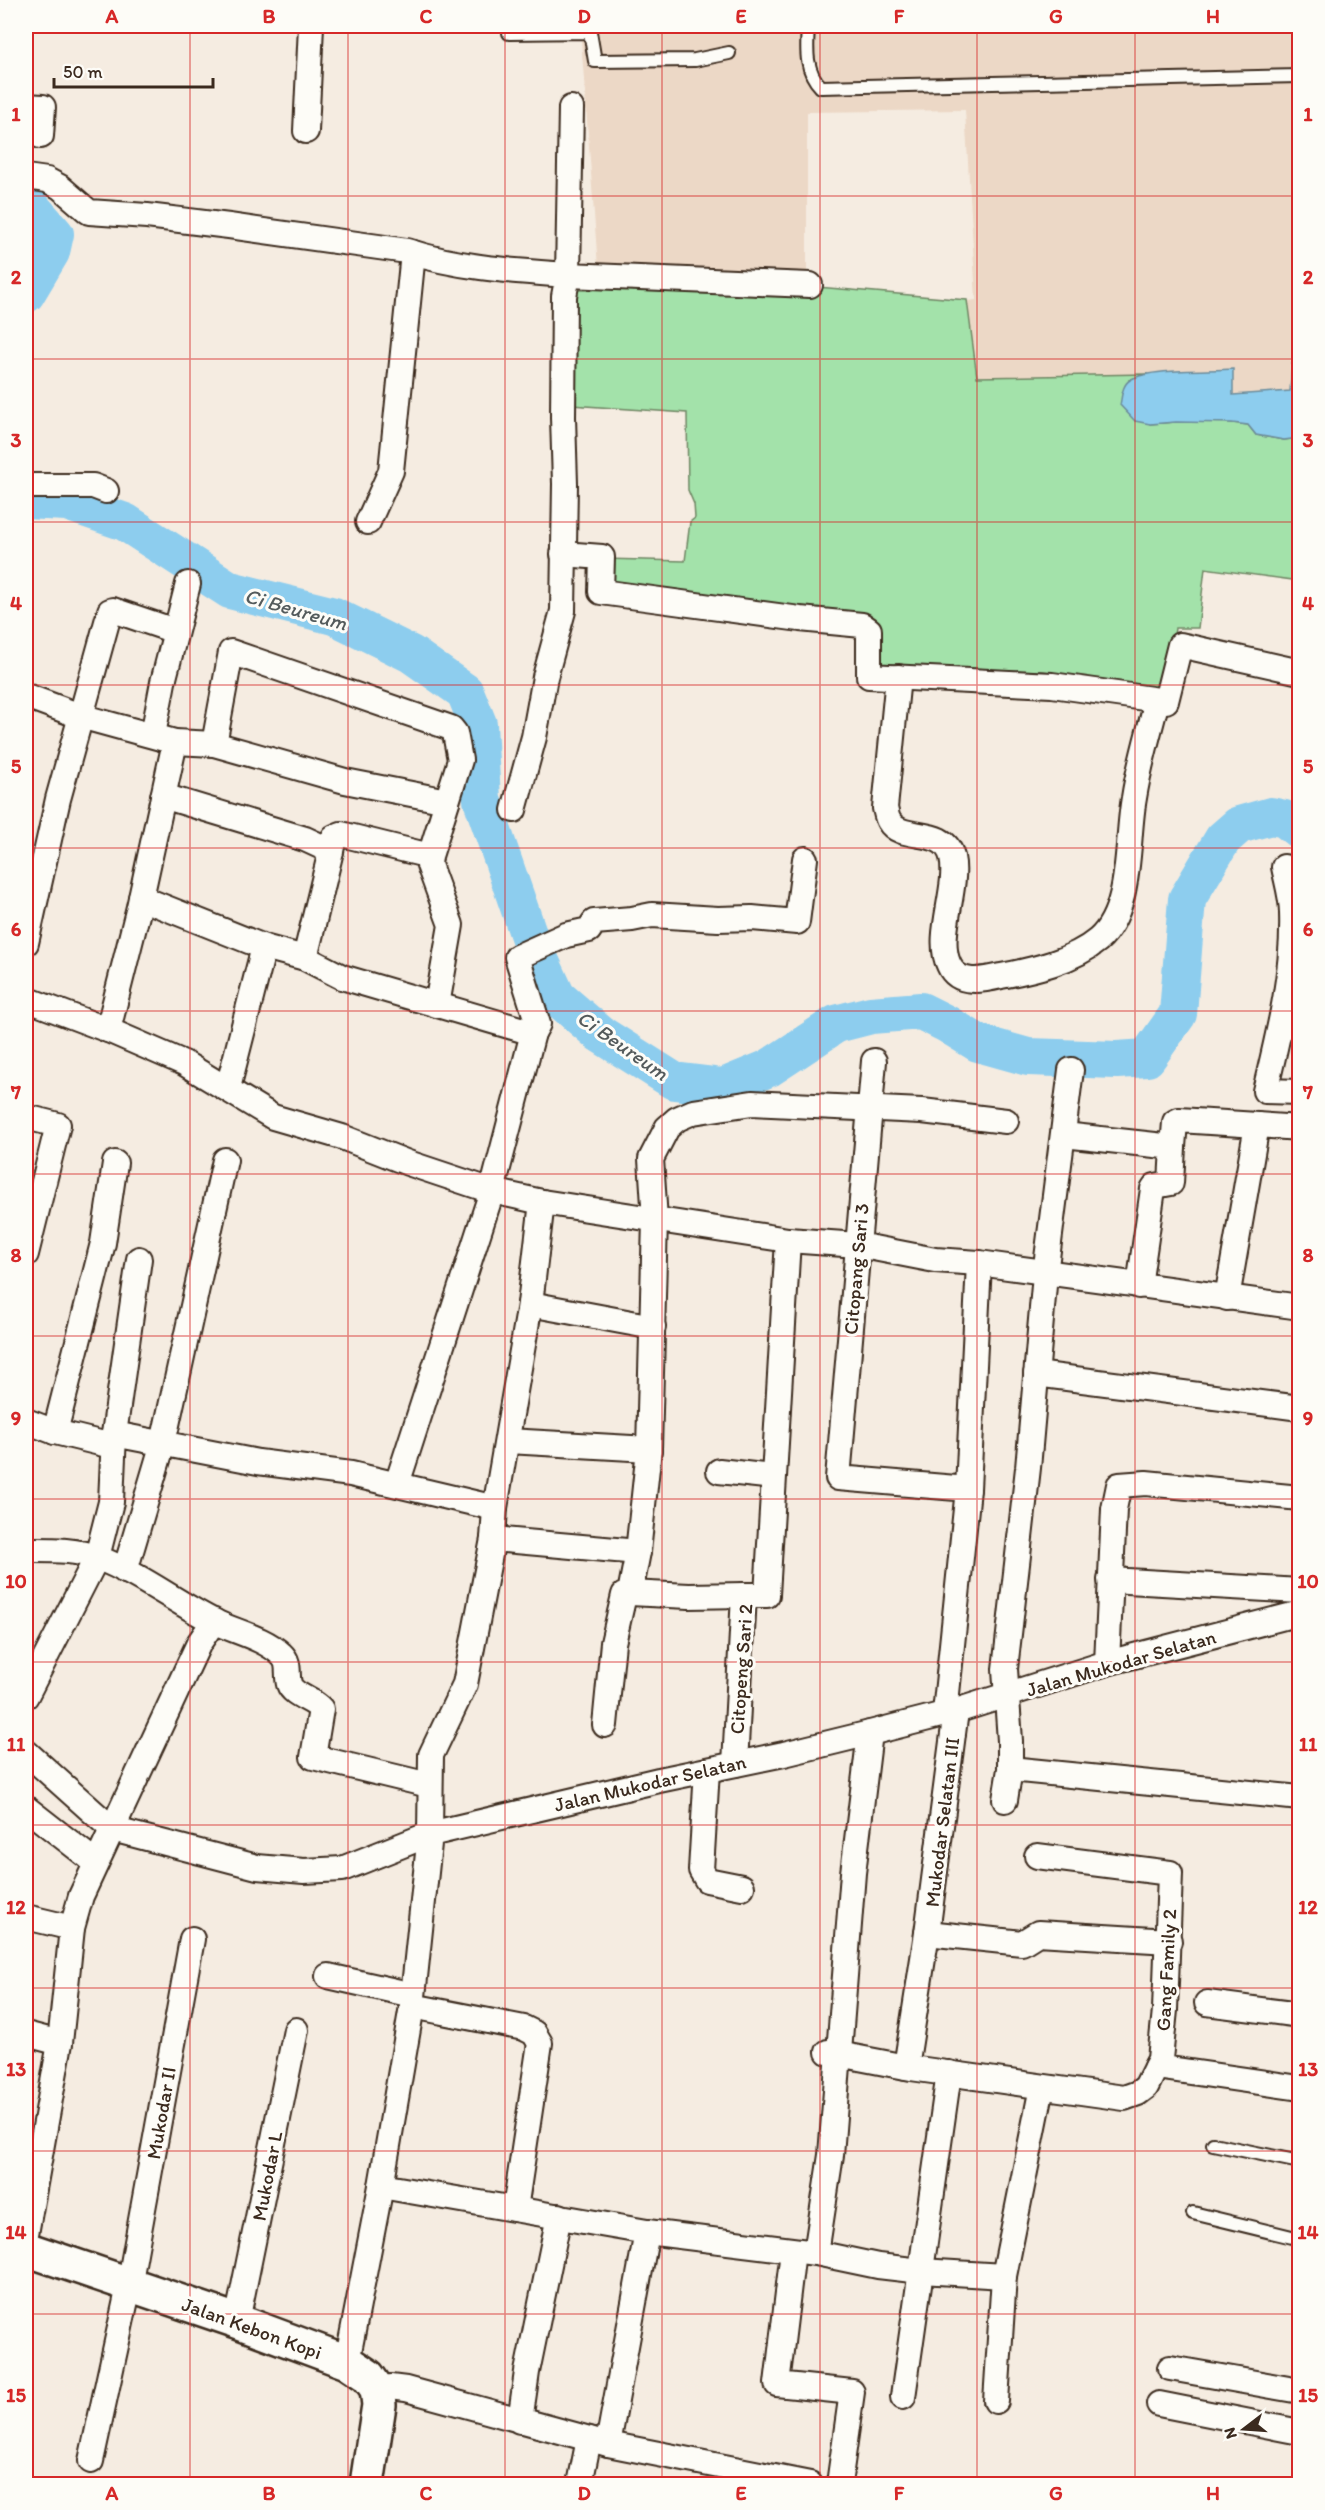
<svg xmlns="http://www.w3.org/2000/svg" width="1325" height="2510" font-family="Itim,sans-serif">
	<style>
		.built { fill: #ecd8c6 }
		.green { fill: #a3e2aa; stroke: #6f8664; stroke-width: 1.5 }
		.water { fill: #8dcdee; stroke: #6c8c9b; stroke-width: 1.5 }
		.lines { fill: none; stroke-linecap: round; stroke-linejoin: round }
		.river { stroke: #8dcdee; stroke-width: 38 }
		.service-casing { stroke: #3b2a1e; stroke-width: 16 }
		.minor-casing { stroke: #3b2a1e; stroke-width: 28 }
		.secondary-casing { stroke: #3b2a1e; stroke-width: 38 }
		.service { stroke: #fdfcf7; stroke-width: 12 }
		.minor { stroke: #fdfcf7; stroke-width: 24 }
		.secondary { stroke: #fdfcf7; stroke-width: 33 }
		.grid { fill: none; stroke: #d62828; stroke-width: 1.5; stroke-opacity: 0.55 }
		.labels { text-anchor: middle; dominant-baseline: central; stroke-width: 6; stroke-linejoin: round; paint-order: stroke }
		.street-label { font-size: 20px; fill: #3b2a1e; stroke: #fdfcf7 }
		.water-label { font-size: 21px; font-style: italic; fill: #545b5c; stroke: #fdfcf7 }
		.neatline { fill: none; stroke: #d62828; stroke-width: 2 }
		.grid-label { font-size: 20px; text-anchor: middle; font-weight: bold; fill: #d62828 }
	</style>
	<rect width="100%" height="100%" fill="#f5ece1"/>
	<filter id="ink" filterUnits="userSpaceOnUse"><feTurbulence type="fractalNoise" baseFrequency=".0167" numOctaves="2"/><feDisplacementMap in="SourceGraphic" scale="12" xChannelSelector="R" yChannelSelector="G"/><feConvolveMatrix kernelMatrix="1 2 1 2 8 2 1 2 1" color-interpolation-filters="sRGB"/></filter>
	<g filter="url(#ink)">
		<path class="built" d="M580 26H1299V447L980 397 912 307 976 300 965 110 807 112V279L598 267Z"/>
		<path class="green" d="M595 274 771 283 967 300 977 377 1147 374 1129 380 1150 424C1182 421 1217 420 1248 425L1256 435 1284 440 1299 438V581L1205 568 1198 628H1175L1167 687 1154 690 1043 671 875 667 876 623 872 617 860 613 756 609 609 585 604 559 685 561 690 522 695 518 694 504 688 490 687 413 571 405 574 290H593Z"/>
		<path class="water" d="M1299 349V438L1284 440 1256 435 1248 425 1232 423 1176 422 1150 424 1135 421 1120 405C1122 396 1122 385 1130 380 1150 368 1208 371 1233 369V395L1290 391 1292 364Z"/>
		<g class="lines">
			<g class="river">
				<path d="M26 201 55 234 51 252 26 294"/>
				<path d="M26 500 67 502 125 522 230 590 334 616 411 654 465 692 478 724 482 800 529 936 557 997 600 1034 674 1081 723 1087 769 1068 836 1024 871 1015 921 1011 947 1024 978 1043 1028 1057 1117 1060 1147 1058 1178 1014 1187 899 1223 839 1239 825 1271 816 1285 819 1300 831"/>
			</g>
			<defs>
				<g id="service">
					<path d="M808 26C807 47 804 70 821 87L1300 76"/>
					<path d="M509 33 590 32 595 61 695 60 729 53"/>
					<path d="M1213 2144 1300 2162"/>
					<path d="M1193 2213 1300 2239"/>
				</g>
				<g id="minor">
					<path d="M26 106 43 107 41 136"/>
					<path d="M571 108 568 275 810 285"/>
					<path d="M306 131 311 26"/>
					<path d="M26 177 47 180 60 187 89 212 147 216 229 226 407 251C459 268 514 271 568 275L564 296 563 417 565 484 563 611 545 677 534 737 514 810"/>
					<path d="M26 486H93L106 491"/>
					<path d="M368 522 391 471 413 253"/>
					<path d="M563 554 602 557 601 592 800 619 862 625 869 630V676L1052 685 1166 701 1180 645 1300 672"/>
					<path d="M898 677 885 808C886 812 887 818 889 821 901 843 944 825 952 857 959 888 935 937 949 965 958 986 984 980 1001 976 1033 970 1073 961 1098 940 1133 910 1126 840 1134 798 1139 765 1149 733 1157 700"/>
					<path d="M26 696 80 716 175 742 214 744 345 781 447 801"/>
					<path d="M153 735 163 682 188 584"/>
					<path d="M214 744 231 652 451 728 455 733 460 760 430 856"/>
					<path d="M163 796 305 839 331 851 305 958"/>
					<path d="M331 851 334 837 341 834 430 856 429 865 451 925 437 1005"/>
					<path d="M1284 867C1287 882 1292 898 1292 913 1294 973 1279 1032 1265 1091L1300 1092"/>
					<path d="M141 898 264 947 305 958 342 977 533 1033"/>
					<path d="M26 943 58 799 110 611 113 610 175 631"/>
					<path d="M26 999 108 1030 184 1063 273 1117 342 1137 408 1163 492 1191 542 1202 788 1240 858 1245 935 1260 979 1263 1300 1307"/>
					<path d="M108 1030 139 907 175 742"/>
					<path d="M874 1061 838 1478 968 1489"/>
					<path d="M228 1088 264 947"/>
					<path d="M26 1117 58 1125 26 1254"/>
					<path d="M1064 1135 1173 1147 1171 1183 1155 1186 1153 1189 1139 1286"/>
					<path d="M1173 1147 1175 1122 1179 1120 1257 1125"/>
					<path d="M1227 1298 1257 1125 1300 1128"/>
					<path d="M530 1304 653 1327"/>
					<path d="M1036 1374 1300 1408"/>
					<path d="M26 1421 55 1432 112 1446"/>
					<path d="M55 1432 103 1243 115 1163"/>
					<path d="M114 1434 139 1259"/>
					<path d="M508 1441 649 1449"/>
					<path d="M719 1471 773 1477"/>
					<path d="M397 1484 492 1191 533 1033 538 1024 517 957 566 935 589 930 594 922 632 919 652 915 718 919 752 918 797 922 805 859"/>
					<path d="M493 1539 638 1552"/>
					<path d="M26 1550C49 1550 76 1549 98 1558 140 1574 175 1602 215 1622 236 1632 264 1638 281 1654 291 1663 286 1673 289 1684 293 1696 313 1699 321 1709L313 1757 429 1785"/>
					<path d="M125 1571 163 1443 225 1160"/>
					<path d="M1110 1580 1300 1591"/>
					<path d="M630 1593 689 1596 744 1595"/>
					<path d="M1107 1663 1114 1509 1119 1485 1146 1483 1300 1498"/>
					<path d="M26 1696 97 1557 111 1502 114 1434 258 1462 351 1474 495 1508"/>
					<path d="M945 1713 968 1489 979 1263"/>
					<path d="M605 1725 613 1643 624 1595 630 1593 638 1552 649 1449 655 1220 651 1159 667 1128 677 1119 693 1112 752 1103 922 1111 1006 1121"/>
					<path d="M26 1752 112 1829 257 1867 304 1871 342 1869 430 1834 659 1780 784 1754 870 1733 956 1711 1107 1663 1300 1613"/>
					<path d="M735 1764 744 1595H767L788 1240"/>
					<path d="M1010 1769 1300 1798"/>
					<path d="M707 1770 701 1870 707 1880 742 1887"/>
					<path d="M1005 1800 1010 1769V1741L1005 1669 1028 1468 1045 1274 1071 1070"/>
					<path d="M26 1808 95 1862"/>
					<path d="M26 1917 72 1928"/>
					<path d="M927 1933 1022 1943 1038 1933 1169 1941"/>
					<path d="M328 1976 413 1995"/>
					<path d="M1207 2003 1300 2015"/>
					<path d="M412 2006 524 2028 534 2033 540 2043 515 2209"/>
					<path d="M26 2034 60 2043"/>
					<path d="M828 2052 911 2068 1124 2098 1138 2093 1146 2087 1160 2059 1165 2010 1170 1873 1037 1856"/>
					<path d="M906 2067 927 1933 956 1711"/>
					<path d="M1156 2067 1300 2088"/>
					<path d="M381 2186 647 2232 816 2253 878 2266 921 2271 1004 2276"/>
					<path d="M26 2234 60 2043 72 1928 81 1896 199 1643 214 1621"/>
					<path d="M793 2251 777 2384 852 2392 839 2484"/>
					<path d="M816 2253 831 2155 853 1873 870 1733"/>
					<path d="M237 2321 296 2030"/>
					<path d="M347 2362 381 2186 412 2006 430 1834 431 1755 465 1684 493 1539 495 1508 530 1304 542 1202"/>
					<path d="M1170 2368 1300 2391"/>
					<path d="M377 2389 390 2387 406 2389 608 2444 810 2484"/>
					<path d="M903 2397 949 2073"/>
					<path d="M996 2401 1004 2276 1042 2087"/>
					<path d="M1159 2404 1300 2432"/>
					<path d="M520 2421 527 2372 559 2216"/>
					<path d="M608 2444 647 2232"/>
					<path d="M91 2461 129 2286 192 1939"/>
					<path d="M580 2484 589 2439"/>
				</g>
				<path id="secondary" d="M26 2249 237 2321 347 2362 368 2376 377 2389 379 2405 367 2484"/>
			</defs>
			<use href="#service" class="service-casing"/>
			<use href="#minor" class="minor-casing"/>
			<use href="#secondary" class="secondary-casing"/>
			<use href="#service" class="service"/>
			<use href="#minor" class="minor"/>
			<use href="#secondary" class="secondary"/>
		</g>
	</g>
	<path class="grid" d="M190 26V2484M348 26V2484M505 26V2484M662 26V2484M820 26V2484M977 26V2484M1135 26V2484M26 196H1300M26 359H1300M26 522H1300M26 685H1300M26 848H1300M26 1011H1300M26 1174H1300M26 1336H1300M26 1499H1300M26 1662H1300M26 1825H1300M26 1988H1300M26 2151H1300M26 2314H1300"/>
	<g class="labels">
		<g class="street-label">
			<text transform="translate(856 1269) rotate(-85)">Citopang Sari 3</text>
			<text transform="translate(1121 1663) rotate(-16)">Jalan Mukodar Selatan</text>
			<text transform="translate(741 1669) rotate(-86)">Citopeng Sari 2</text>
			<text transform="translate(650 1783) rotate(-13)">Jalan Mukodar Selatan</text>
			<text transform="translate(942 1822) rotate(-83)">Mukodar Selatan III</text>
			<text transform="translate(1166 1970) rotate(-87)">Gang Family 2</text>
			<text transform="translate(161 2113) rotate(-80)">Mukodar II</text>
			<text transform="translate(267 2176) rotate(-79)">Mukodar L</text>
			<text transform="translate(252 2328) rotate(20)">Jalan Kebon Kopi</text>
		</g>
		<g class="water-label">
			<text transform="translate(296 609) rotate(16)">Ci Beureum</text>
			<text transform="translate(623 1045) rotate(35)">Ci Beureum</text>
		</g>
	</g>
	<rect width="1325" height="2510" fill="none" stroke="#fdfcf7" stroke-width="66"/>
	<g transform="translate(1244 2429) rotate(253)" stroke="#fdfcf7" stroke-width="4.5" paint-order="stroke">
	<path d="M0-4.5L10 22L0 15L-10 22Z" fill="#3b2a1e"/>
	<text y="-9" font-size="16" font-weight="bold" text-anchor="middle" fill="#3b2a1e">N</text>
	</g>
	<path d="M54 78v9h159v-9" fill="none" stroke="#3b2a1e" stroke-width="3"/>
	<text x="63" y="78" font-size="18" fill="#3b2a1e" stroke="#fdfcf7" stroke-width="4.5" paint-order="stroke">50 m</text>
	<rect x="33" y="33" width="1259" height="2444" class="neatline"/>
	<g class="grid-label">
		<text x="112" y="23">A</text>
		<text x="269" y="23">B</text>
		<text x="426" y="23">C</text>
		<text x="584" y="23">D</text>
		<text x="741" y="23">E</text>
		<text x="899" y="23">F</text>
		<text x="1056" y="23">G</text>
		<text x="1213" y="23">H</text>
		<text x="16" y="121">1</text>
		<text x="1308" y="121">1</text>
		<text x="16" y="284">2</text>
		<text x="1308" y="284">2</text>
		<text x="16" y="447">3</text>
		<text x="1308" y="447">3</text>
		<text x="16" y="610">4</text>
		<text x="1308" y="610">4</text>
		<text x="16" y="773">5</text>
		<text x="1308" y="773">5</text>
		<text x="16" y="936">6</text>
		<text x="1308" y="936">6</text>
		<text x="16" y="1099">7</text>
		<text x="1308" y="1099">7</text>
		<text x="16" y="1262">8</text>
		<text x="1308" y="1262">8</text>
		<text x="16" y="1425">9</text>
		<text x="1308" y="1425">9</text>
		<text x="16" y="1588">10</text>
		<text x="1308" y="1588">10</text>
		<text x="16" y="1751">11</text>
		<text x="1308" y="1751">11</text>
		<text x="16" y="1914">12</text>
		<text x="1308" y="1914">12</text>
		<text x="16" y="2076">13</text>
		<text x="1308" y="2076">13</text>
		<text x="16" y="2239">14</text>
		<text x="1308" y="2239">14</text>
		<text x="16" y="2402">15</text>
		<text x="1308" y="2402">15</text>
		<text x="112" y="2500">A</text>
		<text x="269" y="2500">B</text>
		<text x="426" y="2500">C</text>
		<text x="584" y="2500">D</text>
		<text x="741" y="2500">E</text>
		<text x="899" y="2500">F</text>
		<text x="1056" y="2500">G</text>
		<text x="1213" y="2500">H</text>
	</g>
</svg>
